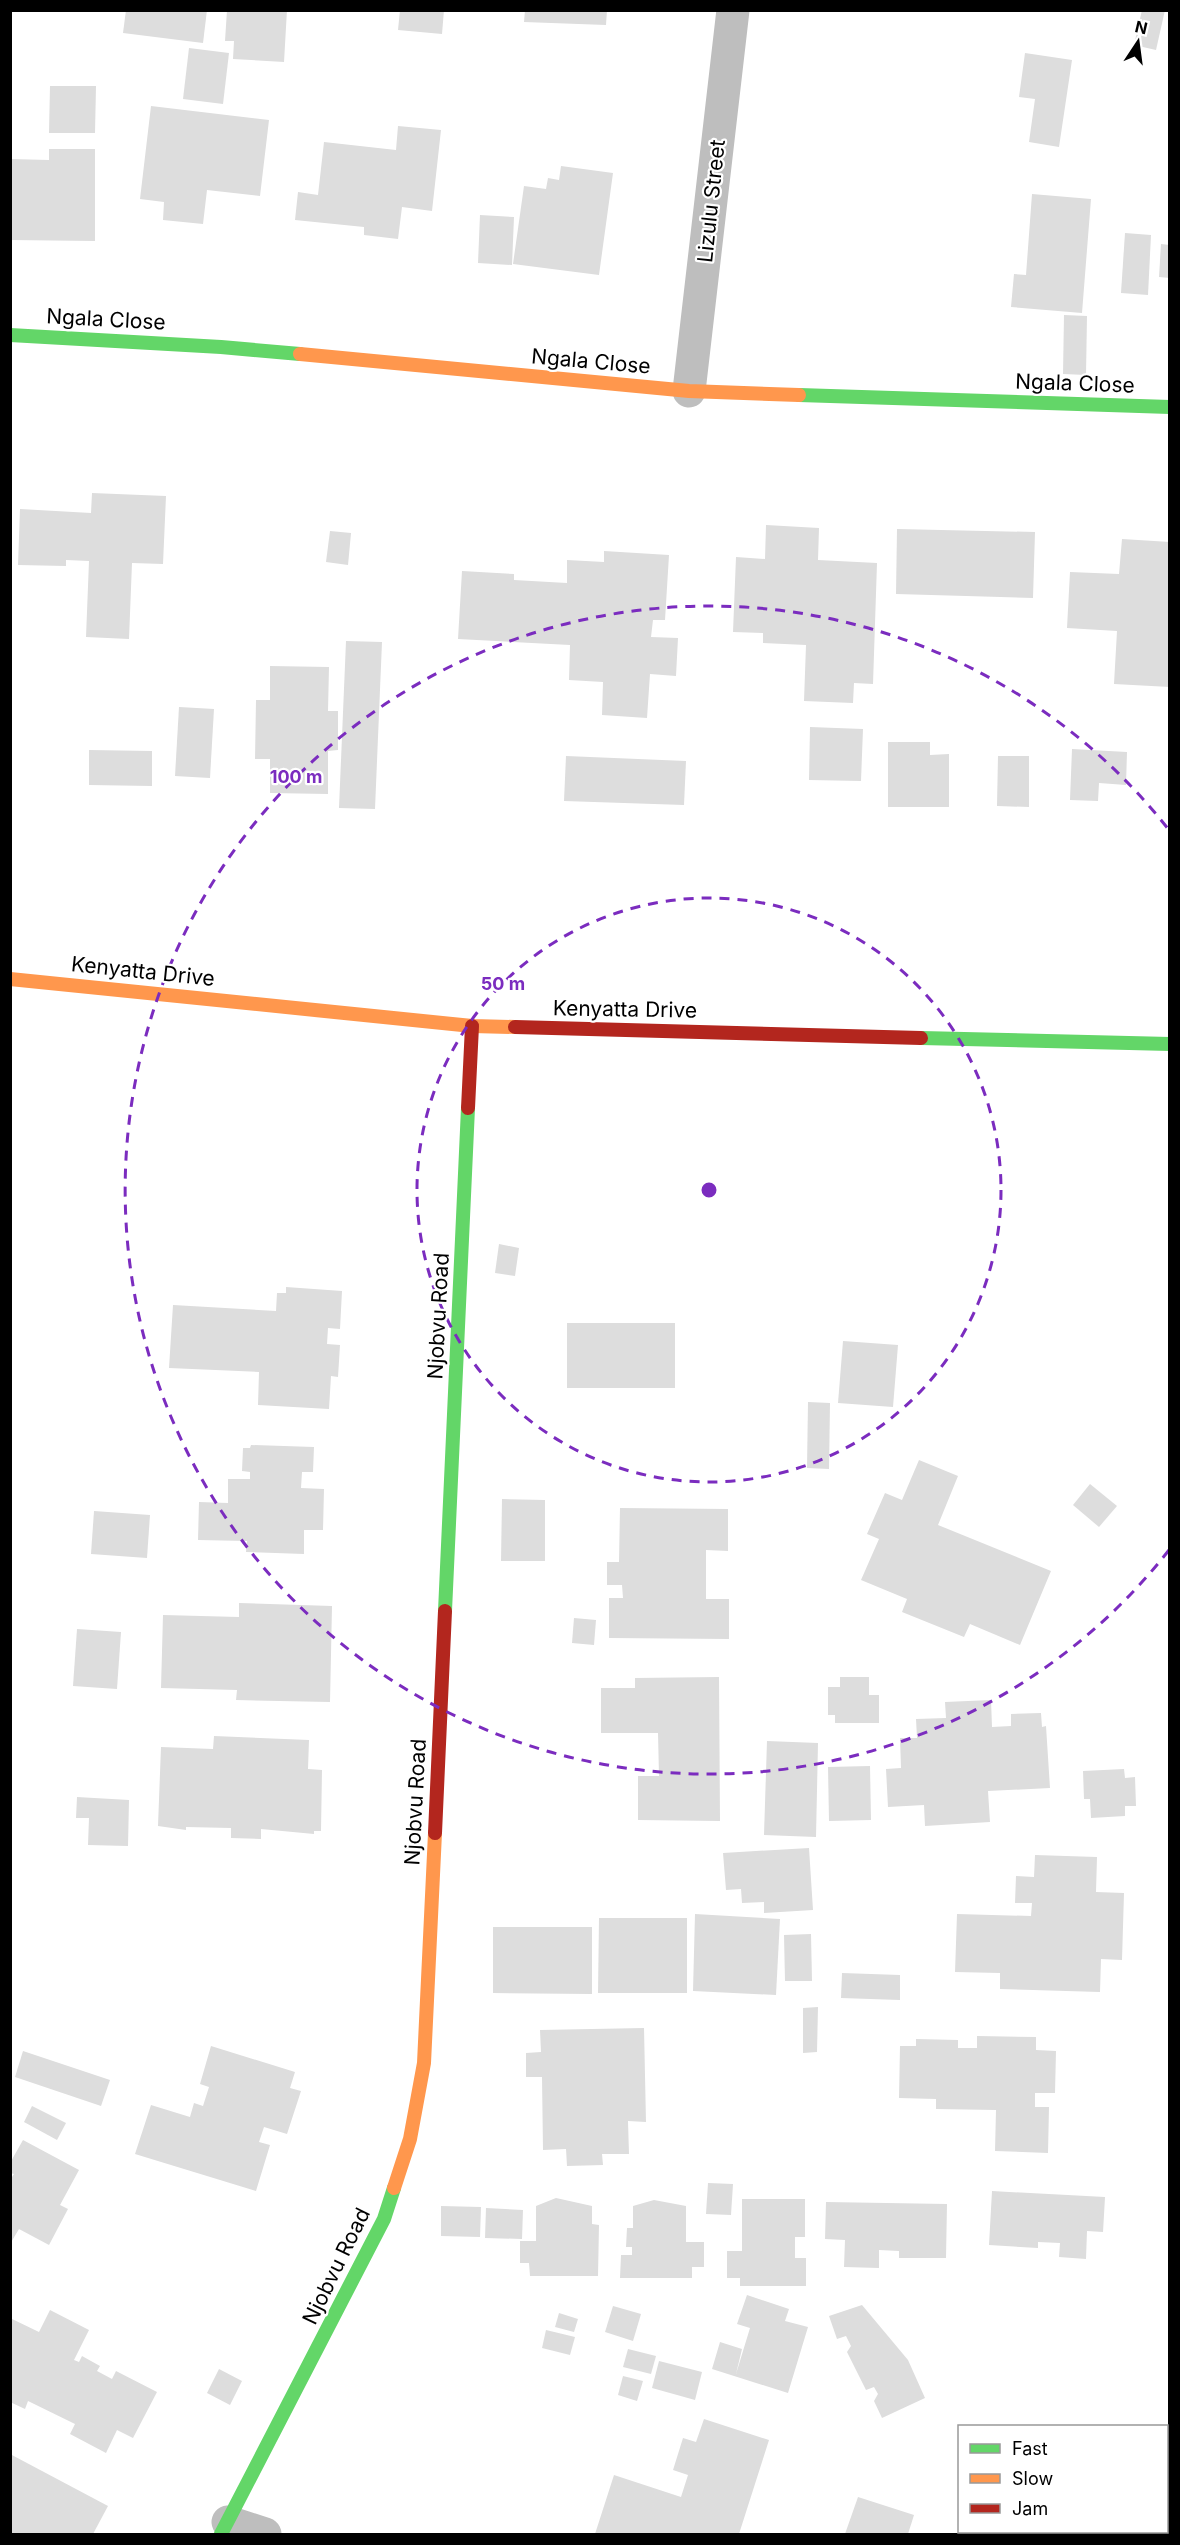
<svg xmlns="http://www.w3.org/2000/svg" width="1180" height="2545" font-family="Inter,sans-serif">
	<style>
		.building { fill: #ddd }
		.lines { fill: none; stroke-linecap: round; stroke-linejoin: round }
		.street { stroke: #bebebe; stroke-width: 33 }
		.fast { stroke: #63d668; stroke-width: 14 }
		.slow { stroke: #ff974d; stroke-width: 14 }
		.jam { stroke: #b3261e; stroke-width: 14 }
		.ring { fill: none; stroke: #7b2cbf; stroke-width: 3; stroke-dasharray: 10 8 }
		.labels { text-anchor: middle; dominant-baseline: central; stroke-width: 4.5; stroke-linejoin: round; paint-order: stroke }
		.street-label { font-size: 21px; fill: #000; stroke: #fff }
		.centre { fill: #7b2cbf; stroke: #fff; stroke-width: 3 }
		.ring-label { font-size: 18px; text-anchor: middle; font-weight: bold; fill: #7b2cbf; stroke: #fff; stroke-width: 4.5; stroke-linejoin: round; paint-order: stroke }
	</style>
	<rect width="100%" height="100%" fill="#fff"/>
	<g class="building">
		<path d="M126 10H207L203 43 123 33Z"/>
		<path d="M227 10H287L284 62 233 59 234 41H225Z"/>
		<path d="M400 10H444L442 34 398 30Z"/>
		<path d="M525 10H607L606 25 524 22Z"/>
		<path d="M1142 10H1165L1156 50 1134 45Z"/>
		<path d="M189 48 229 53 223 104 183 99Z"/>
		<path d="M1025 53 1072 60 1059 147 1029 142 1035 99 1019 97Z"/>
		<path d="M50 86H96L95 133H49Z"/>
		<path d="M151 106 269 120 260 196 207 190 203 224 163 220 164 202 140 199Z"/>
		<path d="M398 126 441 130 432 211 402 207 398 239 364 235V227L295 220 298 192 318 195 324 142 396 150Z"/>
		<path d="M49 149H95V241L10 240V159L49 160Z"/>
		<path d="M561 166 613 173 599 275 513 264 524 186 546 189 548 178 559 180Z"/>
		<path d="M1032 194 1091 199 1082 313 1011 307 1014 274 1026 275Z"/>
		<path d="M480 215 514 217 512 265 478 263Z"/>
		<path d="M1125 233 1151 235 1148 295 1121 293Z"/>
		<path d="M1161 244 1170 245V278L1159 277Z"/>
		<path d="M1064 315 1087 316 1086 375 1063 374Z"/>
		<path d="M92 493 166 496 163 564 132 563 129 639 86 637 89 561 66 560V566L18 565 20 509 91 513Z"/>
		<path d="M766 525 819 528 818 560 877 563 873 684 854 683 853 703 804 701 806 645 763 643V633L733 632 736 557 765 559Z"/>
		<path d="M897 529 1035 532 1033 598 896 594Z"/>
		<path d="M330 531 351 533 348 565 326 562Z"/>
		<path d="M1122 539 1170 542V687L1114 684 1117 631 1067 628 1070 572 1119 574Z"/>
		<path d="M604 551 669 555 665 620H653L651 637 678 638 676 676 650 674 647 718 602 715 603 682 569 680 570 645 458 639 462 571 514 574V580L567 583V560L604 562Z"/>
		<path d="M346 641 382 642 375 809 339 808Z"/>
		<path d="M270 666 329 667 328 711H338V750L328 751V794L270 793V759H255L256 700H270Z"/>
		<path d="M179 707 214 709 210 778 175 776Z"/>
		<path d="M810 727 863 729 861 781 809 780Z"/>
		<path d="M888 742H930V755L949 754V807H888Z"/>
		<path d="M1072 749 1127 752 1126 785 1099 783 1098 801 1070 800Z"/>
		<path d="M89 750 152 751V786L89 785Z"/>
		<path d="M566 756 686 761 684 805 564 801Z"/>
		<path d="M998 756H1029V807L997 806Z"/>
		<path d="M499 1244 519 1248 515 1276 495 1273Z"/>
		<path d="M286 1287 342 1291 340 1329 328 1328 327 1344 340 1345 338 1377 331 1376 329 1409 258 1405 259 1372 169 1368 173 1305 276 1311 277 1293H286Z"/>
		<rect x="567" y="1323" width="108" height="65"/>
		<path d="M843 1341 898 1345 893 1407 838 1403Z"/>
		<path d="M808 1402 830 1403 829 1469 807 1468Z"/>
		<path d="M251 1445 314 1447 313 1472H302L301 1488 324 1489 323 1530H304V1554L246 1552 247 1541 198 1540 199 1502 228 1503V1479H250V1472L242 1471 243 1448H250Z"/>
		<path d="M919 1460 958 1476 938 1525 1051 1571 1020 1645 970 1624 964 1637 902 1612 907 1599 861 1580 879 1539 867 1534 885 1493 902 1500Z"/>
		<path d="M1090 1484 1117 1506 1099 1527 1073 1505Z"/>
		<path d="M502 1499 545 1500V1561H501Z"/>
		<path d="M620 1508 728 1509V1551L706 1550V1599H729V1639L609 1638V1598H623L622 1585H607V1562H619Z"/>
		<path d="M94 1511 150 1515 147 1558 91 1554Z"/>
		<path d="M239 1603 332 1606 330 1702 236 1700 237 1690 161 1688 163 1615 239 1617Z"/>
		<path d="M574 1618 596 1620 594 1645 572 1643Z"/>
		<path d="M77 1629 121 1632 117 1689 73 1686Z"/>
		<path d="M719 1677 720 1821 638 1820V1776H659L658 1733H601V1688H635V1678Z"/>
		<path d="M840 1677H869V1695H879V1723H835V1715H828V1687H840Z"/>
		<path d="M991 1700 992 1727 1011 1726V1714L1041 1713 1042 1727 1046 1726 1050 1788 988 1791 990 1822 925 1826 924 1805 888 1807 886 1769 901 1768 900 1738H917L916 1719 946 1718 945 1702Z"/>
		<path d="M214 1736 309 1740 308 1769 322 1770 321 1831H314V1834L261 1829V1839L231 1838V1828L186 1827V1830L158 1826 161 1747 213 1749Z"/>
		<path d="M767 1741 818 1743 816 1837 764 1835Z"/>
		<path d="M870 1766 871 1820 829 1821 828 1767Z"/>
		<path d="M1124 1769 1125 1778 1135 1777 1136 1806H1125V1816L1091 1818 1090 1799H1084L1083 1771Z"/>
		<path d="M77 1797 129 1800 128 1846 88 1845 89 1818H76Z"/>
		<path d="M809 1848 813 1910 764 1913V1902L742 1903 741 1889 726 1890 723 1853Z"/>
		<path d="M1035 1855 1097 1857 1096 1892 1124 1893 1122 1960 1101 1959 1100 1992 1000 1989V1973L955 1972 957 1914 1031 1916 1032 1903H1015L1016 1876 1034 1877Z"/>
		<path d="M695 1914 780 1919 776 1995 693 1991Z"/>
		<path d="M599 1918H687V1993H598Z"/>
		<path d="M493 1927H592V1994L493 1993Z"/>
		<path d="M811 1934 812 1981H785L784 1935Z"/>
		<path d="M842 1973 900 1975V2000L841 1998Z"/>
		<path d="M818 2007 817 2052 803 2053V2008Z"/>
		<path d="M644 2028 646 2122 628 2121 629 2154H602L603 2165 567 2166 566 2149 543 2150 542 2077H526V2053L541 2052 540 2030Z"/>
		<path d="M977 2036 1036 2037V2050L1056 2051 1055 2093H1035V2107H1049L1048 2153 995 2151 996 2110 936 2109V2099L899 2098 900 2046H916V2039L958 2040V2048H977Z"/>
		<path d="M211 2046 295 2072 290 2088 301 2091 287 2134 264 2127 259 2142 270 2145 256 2191 135 2154 151 2105 190 2117 194 2103 203 2106 209 2087 200 2084Z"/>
		<path d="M23 2051 110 2080 101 2106 15 2077Z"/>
		<path d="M32 2106 66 2123 57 2140 24 2122Z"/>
		<path d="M23 2140 79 2170 60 2205 68 2209 49 2245 19 2229 10 2244V2180L14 2174 10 2173V2163Z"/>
		<path d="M708 2183 733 2184 731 2215 706 2214Z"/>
		<path d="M992 2191 1105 2197 1103 2232 1087 2231 1086 2259 1059 2257 1060 2243 1038 2242V2248L989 2245Z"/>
		<path d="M556 2198 592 2206V2224L599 2225 598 2276H530L529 2263H520V2241H536V2206Z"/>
		<path d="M742 2199H805V2237H795V2258H806V2286H740V2278H727V2251H742Z"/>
		<path d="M654 2200 686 2206V2242H704V2267H692V2278H620L621 2255H632V2247H626L627 2228H633V2206Z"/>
		<path d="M826 2202 947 2204 946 2258H899V2251L879 2250V2268L844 2267 845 2240 825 2239Z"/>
		<path d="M441 2206 481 2207 480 2237 441 2236Z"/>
		<path d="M486 2208 523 2210 522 2239 485 2238Z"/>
		<path d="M747 2295 789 2309 785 2321 808 2327 788 2393 712 2369 720 2342 742 2349 736 2374 750 2328 737 2324Z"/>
		<path d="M862 2305 908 2360 925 2398 882 2418 874 2401 878 2394 874 2387 866 2390 847 2352 851 2346 846 2336 837 2339 829 2316Z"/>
		<path d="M613 2306 641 2314 633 2341 605 2332Z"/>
		<path d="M50 2310 89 2330 74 2360 79 2362 82 2356 100 2366 97 2371 112 2379 116 2371 157 2392 133 2438 117 2430 106 2453 70 2434 75 2424 28 2401 25 2409 10 2402V2318L39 2332Z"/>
		<path d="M559 2313 578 2319 574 2332 555 2327Z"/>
		<path d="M546 2330 575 2337 570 2355 542 2348Z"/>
		<path d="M628 2349 656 2356 651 2374 623 2367Z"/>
		<path d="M659 2361 702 2372 695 2400 652 2388Z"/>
		<path d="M219 2369 242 2381 230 2405 207 2393Z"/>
		<path d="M623 2376 643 2381 637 2401 618 2395Z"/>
		<path d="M704 2419 769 2440 739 2534H595L614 2475 681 2497 688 2475 673 2470 683 2438 696 2442Z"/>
		<path d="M10 2454 108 2506 93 2534H10Z"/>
		<path d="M858 2497 914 2515 908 2534H845Z"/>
	</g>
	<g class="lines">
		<g class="street">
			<path d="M689 391 733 10"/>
			<path d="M228 2522 265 2534"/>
		</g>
		<g class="fast">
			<path d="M10 335 221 347 300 354"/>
			<path d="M799 395 1170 407"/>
			<path d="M921 1038 1170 1044"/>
			<path d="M445 1611 468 1108"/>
			<path d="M221 2534 384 2219 394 2188"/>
		</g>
		<g class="slow">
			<path d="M300 354 689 391 799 395"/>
			<path d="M10 979 472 1026 515 1027"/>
			<path d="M394 2188 410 2139 424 2063 435 1833"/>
		</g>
		<g class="jam">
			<path d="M515 1027 921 1038"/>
			<path d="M468 1108 472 1026"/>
			<path d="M435 1833 445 1611"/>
		</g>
	</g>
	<g class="ring">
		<circle cx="709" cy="1190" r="292"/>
		<path d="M1169 1550A584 584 0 1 1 1169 830"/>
	</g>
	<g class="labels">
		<g class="street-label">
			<text transform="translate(711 201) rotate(-84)">Lizulu Street</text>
			<text transform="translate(106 319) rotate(3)">Ngala Close</text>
			<text transform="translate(591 361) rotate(5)">Ngala Close</text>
			<text transform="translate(1075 383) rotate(2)">Ngala Close</text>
			<text transform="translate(143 971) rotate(6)">Kenyatta Drive</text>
			<text transform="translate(625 1009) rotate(1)">Kenyatta Drive</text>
			<text transform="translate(438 1316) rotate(-87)">Njobvu Road</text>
			<text transform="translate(415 1802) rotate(-87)">Njobvu Road</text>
			<text transform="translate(336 2266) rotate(-64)">Njobvu Road</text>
		</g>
	</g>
	<circle cx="709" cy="1190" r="9" class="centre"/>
	<g class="ring-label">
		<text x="296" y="783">100 m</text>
		<text x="503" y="990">50 m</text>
	</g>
	<rect width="1180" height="2545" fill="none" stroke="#000000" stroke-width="24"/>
	<rect x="958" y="2425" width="210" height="108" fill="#ffffff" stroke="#999999" stroke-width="1.5"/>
	<rect x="970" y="2444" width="30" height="9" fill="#63d668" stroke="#999999" stroke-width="1.5"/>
	<text x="1012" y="2455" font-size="18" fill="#000000">Fast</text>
	<rect x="970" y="2474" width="30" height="9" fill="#ff974d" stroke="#999999" stroke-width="1.5"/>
	<text x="1012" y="2485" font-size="18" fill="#000000">Slow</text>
	<rect x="970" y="2504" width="30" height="9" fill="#b3261e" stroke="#999999" stroke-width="1.5"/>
	<text x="1012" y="2515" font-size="18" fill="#000000">Jam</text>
	<g transform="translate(1138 42) rotate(13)" stroke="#ffffff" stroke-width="4.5" paint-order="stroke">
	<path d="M0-4.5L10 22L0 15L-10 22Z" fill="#000000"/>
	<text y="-9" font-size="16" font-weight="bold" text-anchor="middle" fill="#000000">N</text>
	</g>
</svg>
